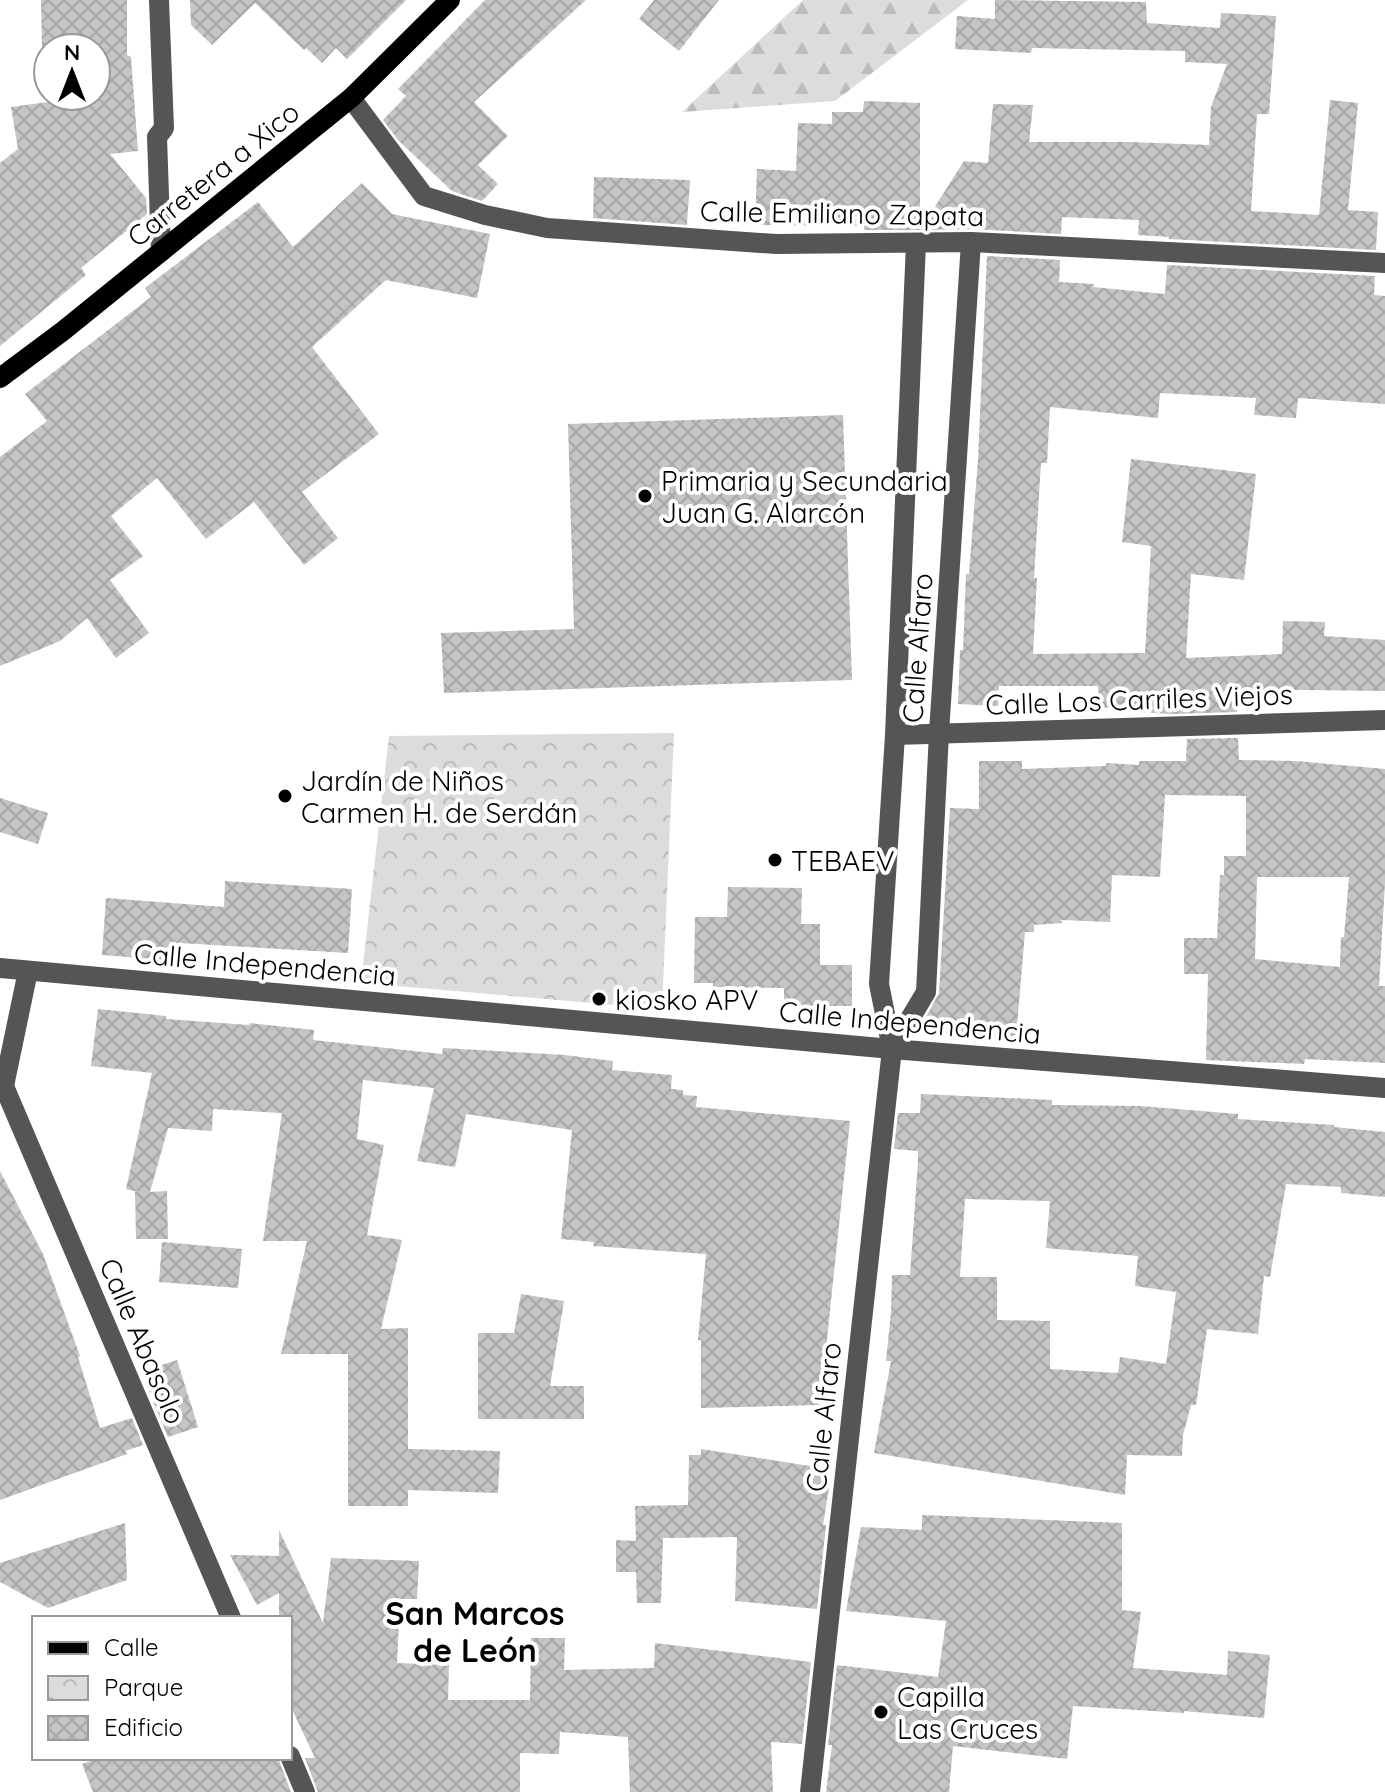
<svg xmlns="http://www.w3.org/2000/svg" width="1385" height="1792" font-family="Quicksand,sans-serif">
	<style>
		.forest { fill: url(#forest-firs) }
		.park { fill: url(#park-crowns) }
		.building { fill: url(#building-cross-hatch); fill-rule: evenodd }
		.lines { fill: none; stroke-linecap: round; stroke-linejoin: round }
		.minor { stroke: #555; stroke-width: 20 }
		.major { stroke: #000; stroke-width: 20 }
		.poi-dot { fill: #000; stroke: #fff; stroke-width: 3 }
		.labels { text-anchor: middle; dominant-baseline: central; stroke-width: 8; stroke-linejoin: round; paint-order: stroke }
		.street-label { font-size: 28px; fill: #000; stroke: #fff }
		.poi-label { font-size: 28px; fill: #000; stroke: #fff; text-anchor: start }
		.quarter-label { font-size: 32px; font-weight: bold; fill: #000; stroke: #fff }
	</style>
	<defs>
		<pattern id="forest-firs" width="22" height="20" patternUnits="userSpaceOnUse" patternTransform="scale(2)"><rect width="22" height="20" fill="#dcdcdc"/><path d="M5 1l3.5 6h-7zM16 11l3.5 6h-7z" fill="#bbb"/></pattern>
		<pattern id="park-crowns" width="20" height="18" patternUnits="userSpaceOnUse" patternTransform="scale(2)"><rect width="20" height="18" fill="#dcdcdc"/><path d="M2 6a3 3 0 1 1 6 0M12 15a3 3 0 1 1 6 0" fill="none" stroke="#bbb"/></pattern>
		<pattern id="building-cross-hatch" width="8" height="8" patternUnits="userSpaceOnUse" patternTransform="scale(2)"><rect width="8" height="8" fill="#c4c4c4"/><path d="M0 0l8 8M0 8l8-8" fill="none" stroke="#a7a7a7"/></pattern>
	</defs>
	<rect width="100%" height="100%" fill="#fff"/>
	<path class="forest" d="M803 0H968L835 101 682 112Z"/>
	<path class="park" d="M674 733 662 1009 361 983 389 736Z"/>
	<g class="building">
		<path d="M41 0H127V55L131 57 138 151 110 154 146 198 147 214 81 268 86 275 0 346V163L18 149 11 107 55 101V96H96V48H42Z"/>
		<path d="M190 0H406L347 59 336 48 322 63 306 48 304 50 255 3 212 45 191 25Z"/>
		<path d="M485 0H586L474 102 508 136 478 165 498 184 482 201 452 191 399 141 383 120 406 96 398 89Z"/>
		<path d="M654 0H719L679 51 639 19Z"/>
		<path d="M995 0 1146 2 1147 23 1220 28 1221 13 1276 16 1269 114H1257L1251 211 1319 215 1330 100 1358 103 1348 210 1378 212 1376 250 1169 239V237L1138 235 1139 220 1062 217 1061 234 972 229 920 230 964 161 988 163 993 104 1033 105 1029 142H1131L1209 145 1211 107 1227 64 1185 62V51L1032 48 1031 53 955 49 957 16 995 19Z"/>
		<path d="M864 101 920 103V230H864V226L755 225 757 169 796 171 798 123 832 124V112H863Z"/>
		<path d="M594 177 690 180 687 225 593 218Z"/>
		<path d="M362 183 392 214 490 234 477 298 386 280 312 347 379 434 302 492 338 538 304 565 254 502 206 539 157 478 111 516 143 556 110 580 149 633 116 658 87 618 60 641 0 666V457L47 421 25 394 151 297 145 288 258 202 293 247Z"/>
		<path d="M987 256 1060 260 1059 282 1094 284 1093 287 1165 294 1167 265 1375 276 1374 295 1385 296V404L1298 398 1296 418 1254 415 1256 398 1160 393 1158 418 1050 407 1047 463H1041L1034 578H1037L1033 654 1145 653 1151 546 1122 542 1131 459 1256 474 1244 580 1191 574 1186 658 1282 654 1283 621 1325 622 1324 636 1385 640V691L1236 689 1237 712 1170 714 1140 712V706L1099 708 1098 686H999L998 706 958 704 960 650H963L966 574H969L978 459Z"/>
		<path d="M843 415 852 680 444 693 441 633 574 629 568 424Z"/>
		<path d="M1238 738 1239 760 1296 761 1385 769V883L1379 986H1385V1063L1305 1059 1304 1064 1206 1060 1208 974H1184V938H1217L1220 875H1224V856H1246V796L1165 795 1160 877 1112 875 1110 922 1061 920 1062 923 1034 925V932H1025L1016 1038 925 1032 926 1017 939 993 950 808 979 809V761H1022V769L1106 766V763L1139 765V761H1186L1187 739ZM1257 877H1349L1344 937H1341L1340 967 1255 959Z"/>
		<path d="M0 798 48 813 38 844 0 832Z"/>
		<path d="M225 881 352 889 348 953 180 943 179 961 102 955 106 898 224 907Z"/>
		<path d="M728 887 802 888 801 924H820V965H852V1006H784V988L713 987V983H694L695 917H727Z"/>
		<path d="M98 1009 166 1016V1019L249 1025 250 1023 314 1030 313 1040 442 1054 443 1048 565 1055 613 1061 612 1070 672 1075 671 1089 683 1090V1095L697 1096 696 1107 850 1121 820 1405 701 1408V1340H698L706 1254 593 1246 594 1242 561 1239 572 1130 466 1114 455 1167 417 1161 434 1088 363 1080 357 1139 384 1145 367 1235 402 1240 381 1329 408 1328V1449L500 1451 498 1493 408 1490V1506H348V1354H281L307 1241H263L282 1113 213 1109 212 1131 168 1128 150 1192 167 1191 168 1239H136L135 1192H138L126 1189 152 1073 91 1066Z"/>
		<path d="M921 1094 1052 1100V1105L1140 1106 1238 1114V1119L1334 1125V1127L1385 1132V1197L1341 1193V1187L1286 1184 1270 1277 1264 1276 1258 1334 1207 1329 1196 1405H1191L1183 1435 1182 1456 1127 1455 1125 1495 874 1453 891 1361H886L891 1312 892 1275H910L918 1161V1151L894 1149 898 1113H920ZM965 1199 1050 1201 1046 1248 1138 1256 1135 1286 1176 1292 1166 1364 1120 1357 1118 1373 1050 1369V1321L997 1320V1277H960Z"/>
		<path d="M0 1171 43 1254 80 1356 78 1357 100 1428 132 1418 143 1445 125 1451 127 1454 0 1500Z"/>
		<path d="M162 1242 242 1249 238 1288 159 1282Z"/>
		<path d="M521 1294 564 1301 550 1386H584V1419H478V1333H514Z"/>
		<path d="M177 1360 198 1427 168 1437 154 1404 143 1371Z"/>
		<path d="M701 1449 829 1469V1488L823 1525H826L817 1609 735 1601 737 1537 663 1538 661 1603H637L636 1572H616V1540L636 1541 635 1506 688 1505 689 1455H701Z"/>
		<path d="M922 1515 1122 1523V1610L1141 1612 1133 1668 1227 1675 1228 1651 1270 1655 1264 1718 1184 1711V1713L1073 1706 1067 1759 953 1746 949 1792H826L832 1745H828L837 1665 938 1677 946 1621 846 1611 861 1527 922 1530Z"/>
		<path d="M125 1523 127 1580 48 1608 0 1582V1563Z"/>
		<path d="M279 1530 323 1623 331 1558 419 1561 417 1599H400L397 1663 449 1665 448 1700H530L531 1638H565L564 1670 654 1668 655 1643 811 1662 802 1744 771 1742 773 1792H630L628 1737 560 1732 559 1754 520 1753V1792H318L305 1758H315L290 1705V1618H279V1593L257 1605 230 1555 279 1556Z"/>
		<path d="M99 1758H278L291 1792H93L82 1764Z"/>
	</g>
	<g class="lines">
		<g class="minor">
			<path d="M159 0 164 128 157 137 161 252"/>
			<path d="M351 98 424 196 485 215 547 228 776 244 971 242 1385 263"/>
			<path d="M895 735 1385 720"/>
			<path d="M0 968 892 1049 1385 1088"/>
			<path d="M892 1049 926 992 939 733 971 242"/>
			<path d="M0 1077 231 1618"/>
			<path d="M4 1086 28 971"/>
			<path d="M290 1756 305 1792"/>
			<path d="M810 1792 892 1049 879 984 895 735 916 243"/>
		</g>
		<path class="major" d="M0 378 63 331 351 98 450 0"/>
	</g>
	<g class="poi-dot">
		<circle cx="645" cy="496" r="8"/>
		<circle cx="285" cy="796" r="8"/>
		<circle cx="775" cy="860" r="8"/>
		<circle cx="599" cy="999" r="8"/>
		<circle cx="881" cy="1712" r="8"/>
	</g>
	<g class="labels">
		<g class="street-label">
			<text transform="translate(213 174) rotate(-39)">Carretera a Xico</text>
			<text transform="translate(842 213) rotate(1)">Calle Emiliano Zapata</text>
			<text transform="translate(917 648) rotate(-86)">Calle Alfaro</text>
			<text transform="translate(1139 699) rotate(-2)">Calle Los Carriles Viejos</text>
			<text transform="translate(265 964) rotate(5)">Calle Independencia</text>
			<text transform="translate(910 1022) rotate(5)">Calle Independencia</text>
			<text transform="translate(143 1341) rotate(67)">Calle Abasolo</text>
			<text transform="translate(823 1417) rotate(-84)">Calle Alfaro</text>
		</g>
		<g class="poi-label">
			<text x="661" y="480">Primaria y Secundaria<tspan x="661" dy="32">Juan G. Alarcón</tspan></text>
			<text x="301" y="780">Jardín de Niños<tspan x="301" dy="32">Carmen H. de Serdán</tspan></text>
			<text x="791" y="860">TEBAEV</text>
			<text x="615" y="999">kiosko APV</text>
			<text x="897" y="1696">Capilla<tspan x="897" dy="32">Las Cruces</tspan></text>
		</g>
		<g class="quarter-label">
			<text x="475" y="1613">San Marcos<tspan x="475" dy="37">de León</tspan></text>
		</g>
	</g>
	<rect x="32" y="1616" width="260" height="144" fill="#ffffff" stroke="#999999" stroke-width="2"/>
	<rect x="48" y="1642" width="40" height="12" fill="#000000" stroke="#999999" stroke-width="2"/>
	<text x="104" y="1656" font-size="24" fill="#000000">Calle</text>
	<rect x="48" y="1676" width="40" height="24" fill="url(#park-crowns)" stroke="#999999" stroke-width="2"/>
	<text x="104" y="1696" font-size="24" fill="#000000">Parque</text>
	<rect x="48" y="1716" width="40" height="24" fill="url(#building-cross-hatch)" stroke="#999999" stroke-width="2"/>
	<text x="104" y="1736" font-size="24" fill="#000000">Edificio</text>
	<g transform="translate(72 72)"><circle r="38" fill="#ffffff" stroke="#999999" stroke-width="2"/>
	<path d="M0-6L14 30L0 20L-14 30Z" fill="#000000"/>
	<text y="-12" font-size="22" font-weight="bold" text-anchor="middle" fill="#000000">N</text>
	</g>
</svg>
